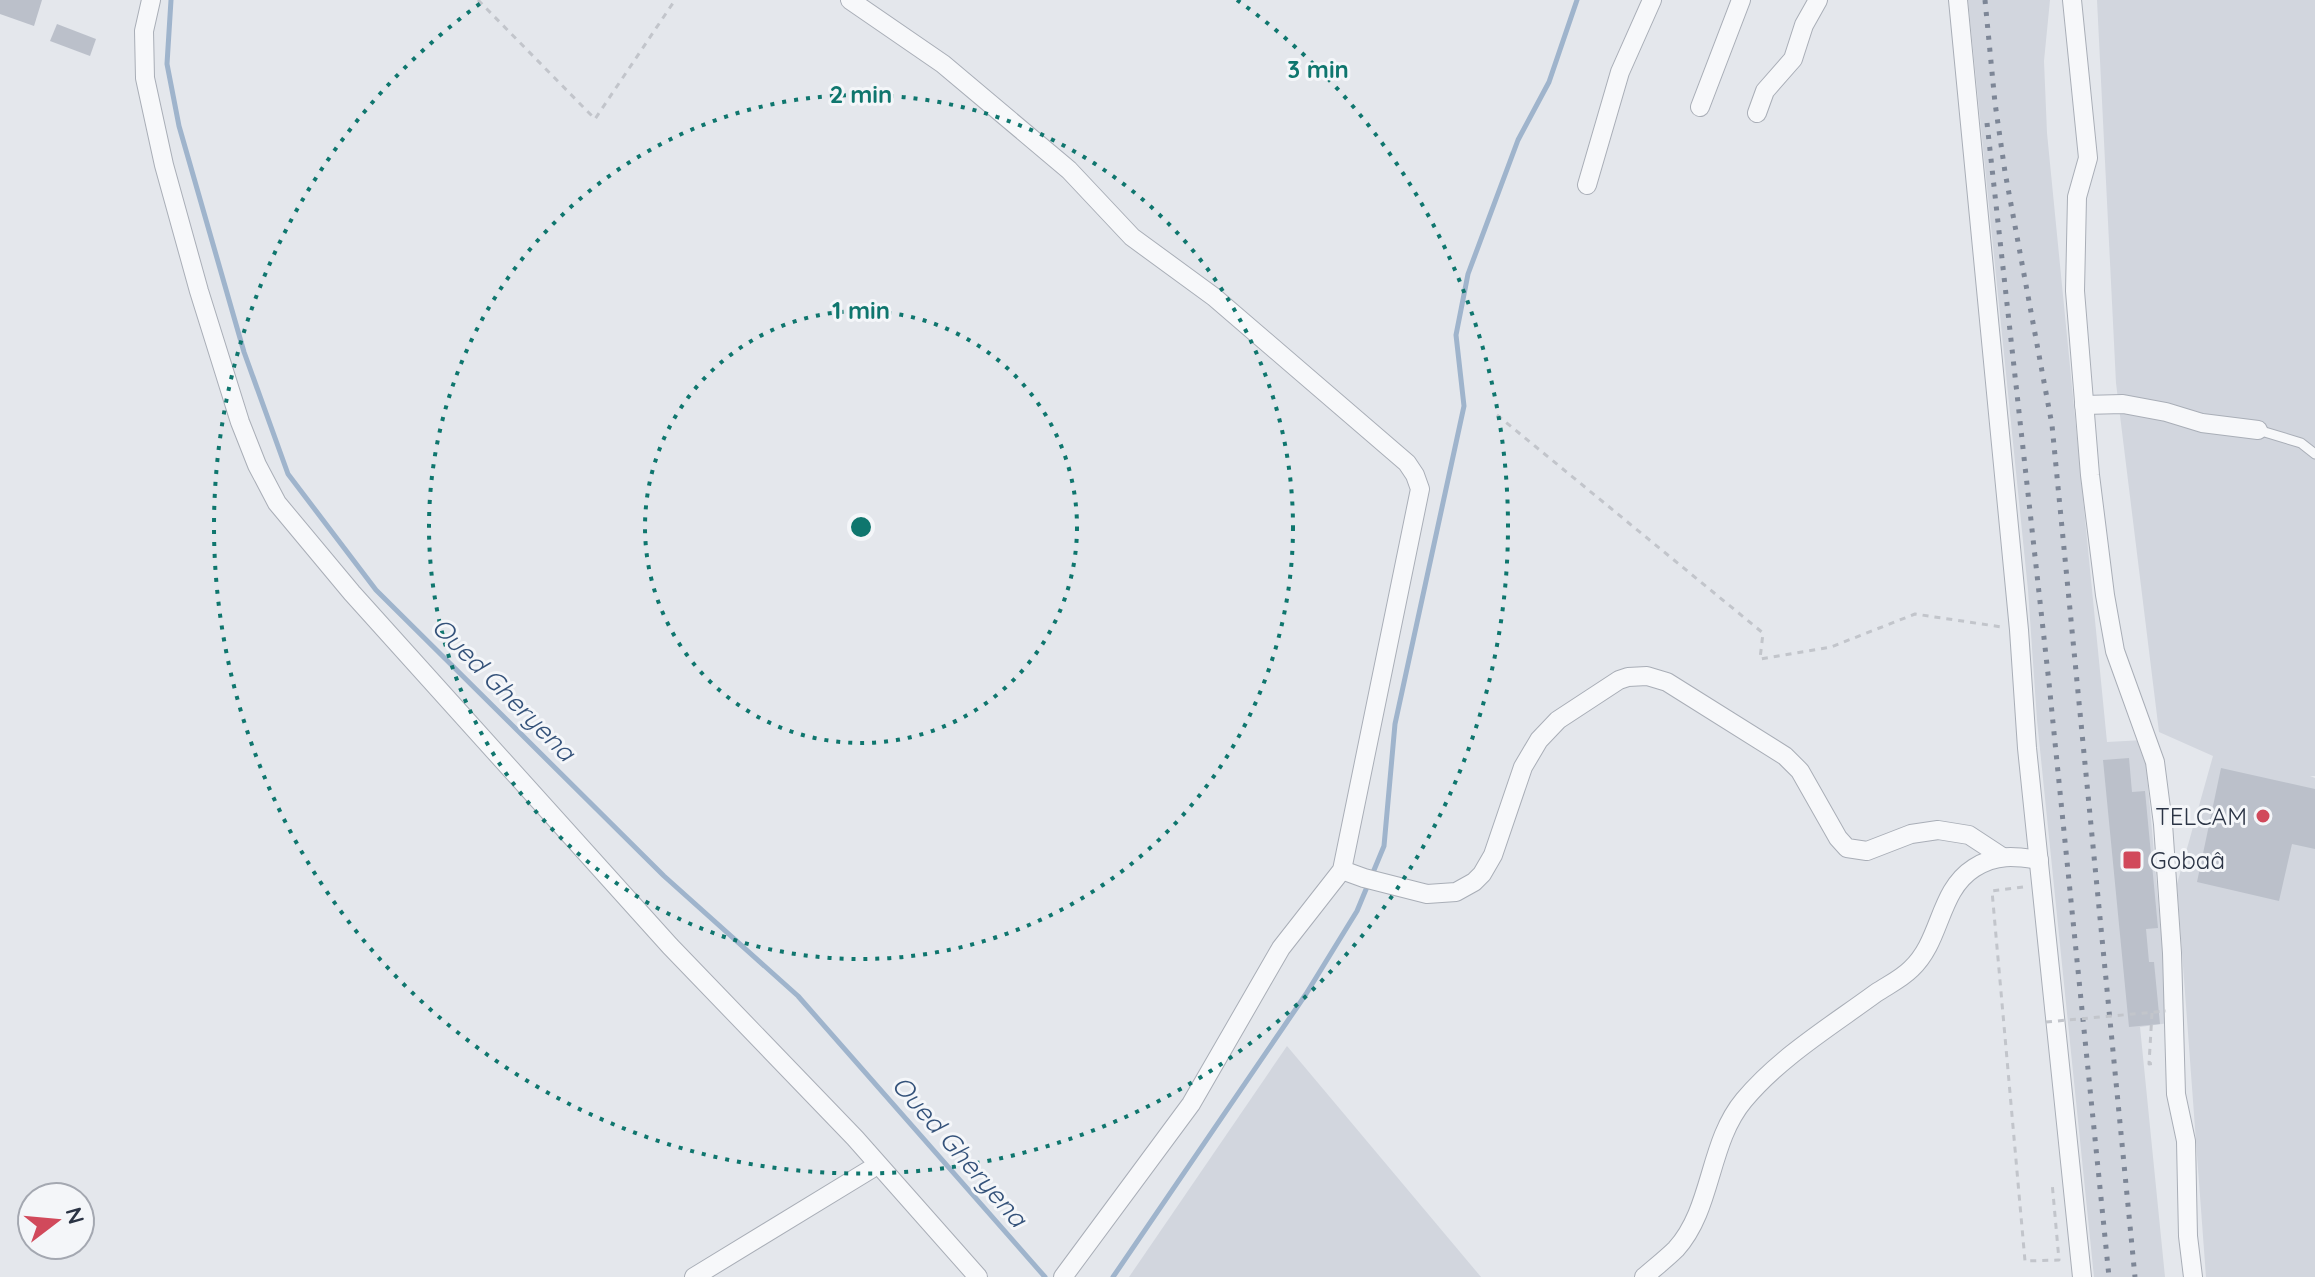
<svg xmlns="http://www.w3.org/2000/svg" width="2315" height="1277" font-family="Quicksand,sans-serif">
	<style>
		.built { fill: #d2d6de }
		.lines { fill: none; stroke-linecap: round; stroke-linejoin: round }
		.stream { stroke: #9fb4cc; stroke-width: 5 }
		.building { fill: #bbc0ca }
		.lane-casing { stroke: #a9aeb7; stroke-width: 11 }
		.street-casing { stroke: #a9aeb7; stroke-width: 20 }
		.path { stroke: #c2c5cb; stroke-width: 3; stroke-dasharray: 6 6; stroke-linecap: butt }
		.lane { stroke: #f7f8fa; stroke-width: 9 }
		.street { stroke: #f7f8fa; stroke-width: 18 }
		.rail { stroke: #7d8696; stroke-width: 5; stroke-dasharray: 4 8; stroke-linecap: butt }
		.path-bridge { stroke: #c2c5cb; stroke-width: 3; stroke-dasharray: 6 6; stroke-linecap: butt }
		.ring { fill: none; stroke: #0f766e; stroke-width: 4; stroke-dasharray: 4 8 }
		.poi-dot { fill: #d1495b; stroke: #f4f6f9; stroke-width: 3 }
		.labels { text-anchor: middle; dominant-baseline: central; stroke-width: 6; stroke-linejoin: round; paint-order: stroke }
		.poi-label { font-size: 24px; fill: #2b3445; stroke: #f4f6f9; text-anchor: end }
		.water-label { font-size: 26px; font-style: italic; fill: #34527a; stroke: #f4f6f9 }
		.centre { fill: #0f766e; stroke: #f4f6f9; stroke-width: 4 }
		.ring-label { font-size: 24px; text-anchor: middle; font-weight: bold; fill: #0f766e; stroke: #f4f6f9; stroke-width: 6; stroke-linejoin: round; paint-order: stroke }
	</style>
	<rect width="100%" height="100%" fill="#e4e7ec"/>
	<g class="built">
		<path d="M1968 0H2050L2044 61 2047 133 2107 742 2144 740 2169 1023 2140 1027 2165 1277H2094L2037 720 2028 590Z"/>
		<path d="M2097 0H2315V776H2310L2315 778V1277H2206L2177 884 2213 756 2159 732 2116 383Z"/>
		<path d="M1287 1046 1481 1277H1129Z"/>
	</g>
	<g class="lines">
		<g class="stream">
			<path d="M171 0 167 64 179 126 244 352 288 474 376 590 664 876 798 996 1045 1277"/>
			<path d="M1113 1277 1306 994 1357 911 1384 846 1395 724 1464 406 1456 335 1468 274 1518 140 1549 82 1577 0"/>
		</g>
	</g>
	<g class="building">
		<path d="M0 0H42L34 26 0 14Z"/>
		<path d="M57 24 96 39 90 56 50 41Z"/>
		<path d="M2129 758 2132 792 2145 791 2158 928 2146 929 2149 962H2154L2160 1024 2129 1027 2103 760Z"/>
		<path d="M2221 768 2315 789V849L2292 844 2279 901 2197 882Z"/>
	</g>
	<g class="lines">
		<defs>
			<path id="lane" d="M2258 430 2301 443 2315 454"/>
			<g id="street">
				<path d="M151 0 144 31 145 78 164 165 199 291 240 422 257 465 277 503 352 593 670 946 855 1138 978 1277"/>
				<path d="M850 0 943 64 1069 170 1132 237 1214 297 1407 463 1415 475 1420 489 1342 870 1281 948 1191 1104 1063 1277"/>
				<path d="M1958 0 2019 630 2027 748 2082 1277"/>
				<path d="M2072 0 2088 158 2077 197 2075 291 2090 475 2105 595 2115 651 2155 762 2163 824 2172 953 2176 1094 2186 1141 2188 1236 2193 1277"/>
				<path d="M1700 107 1741 0"/>
				<path d="M1757 113 1765 91 1793 59 1804 25 1818 0"/>
				<path d="M1587 185 1620 72 1652 0"/>
				<path d="M2084 405 2123 404 2166 412 2202 423 2258 430"/>
				<path d="M1342 870 1364 878 1427 894 1456 892 1474 882 1482 874 1493 855 1523 767 1539 740 1558 720 1619 680 1628 677 1647 676 1667 682 1785 756 1800 771 1838 838 1847 848 1867 851 1911 834 1938 830 1969 835 2001 856"/>
				<path d="M694 1277 871 1169"/>
				<path d="M1644 1277C1654 1268 1666 1259 1676 1249 1713 1208 1708 1143 1744 1100 1780 1057 1831 1026 1876 993 1888 985 1901 979 1911 969 1942 940 1938 891 1974 868 1996 854 2015 856 2039 860"/>
			</g>
		</defs>
		<use href="#lane" class="lane-casing"/>
		<use href="#street" class="street-casing"/>
		<g class="path">
			<path d="M478 0 595 119 675 0"/>
			<path d="M1497 415 1763 633 1760 659 1831 647 1915 614 2002 627"/>
			<path d="M2023 887 1992 891 2025 1261 2059 1260 2052 1182"/>
			<path d="M2152 1013 2149 1064 2156 1063"/>
		</g>
		<use href="#lane" class="lane"/>
		<use href="#street" class="street"/>
		<g class="rail">
			<path d="M1985 0 1995 103 2005 172 2052 425 2135 1277"/>
			<path d="M1987 123 2049 683 2109 1277"/>
		</g>
		<path class="path-bridge" d="M2046 1022 2166 1011"/>
	</g>
	<g class="ring">
		<circle cx="861" cy="527" r="216"/>
		<circle cx="861" cy="527" r="432"/>
		<path d="M1237 0A647 647 0 1 1 485 0"/>
	</g>
	<g class="poi-dot">
		<circle cx="2263" cy="816" r="8"/>
		<rect x="2122" y="850" width="20" height="20" rx="4"/>
	</g>
	<g class="labels">
		<g class="poi-label">
			<text x="2247" y="816">TELCAM</text>
			<text x="2150" y="860" text-anchor="start">Gobaâ</text>
		</g>
		<g class="water-label">
			<text transform="translate(504 689) rotate(45)">Oued Gheryena</text>
			<text transform="translate(960 1151) rotate(49)">Oued Gheryena</text>
		</g>
	</g>
	<circle cx="861" cy="527" r="12" class="centre"/>
	<g class="ring-label">
		<text x="1318" y="78">3 min</text>
		<text x="861" y="103">2 min</text>
		<text x="861" y="319">1 min</text>
	</g>
	<g transform="translate(56 1221) rotate(74)"><circle r="38" fill="#f4f6f9" stroke="#a4a8b1" stroke-width="2"/>
	<path d="M0-6L14 30L0 20L-14 30Z" fill="#d1495b"/>
	<text y="-12" font-size="22" font-weight="bold" text-anchor="middle" fill="#2b3445">N</text>
	</g>
</svg>
